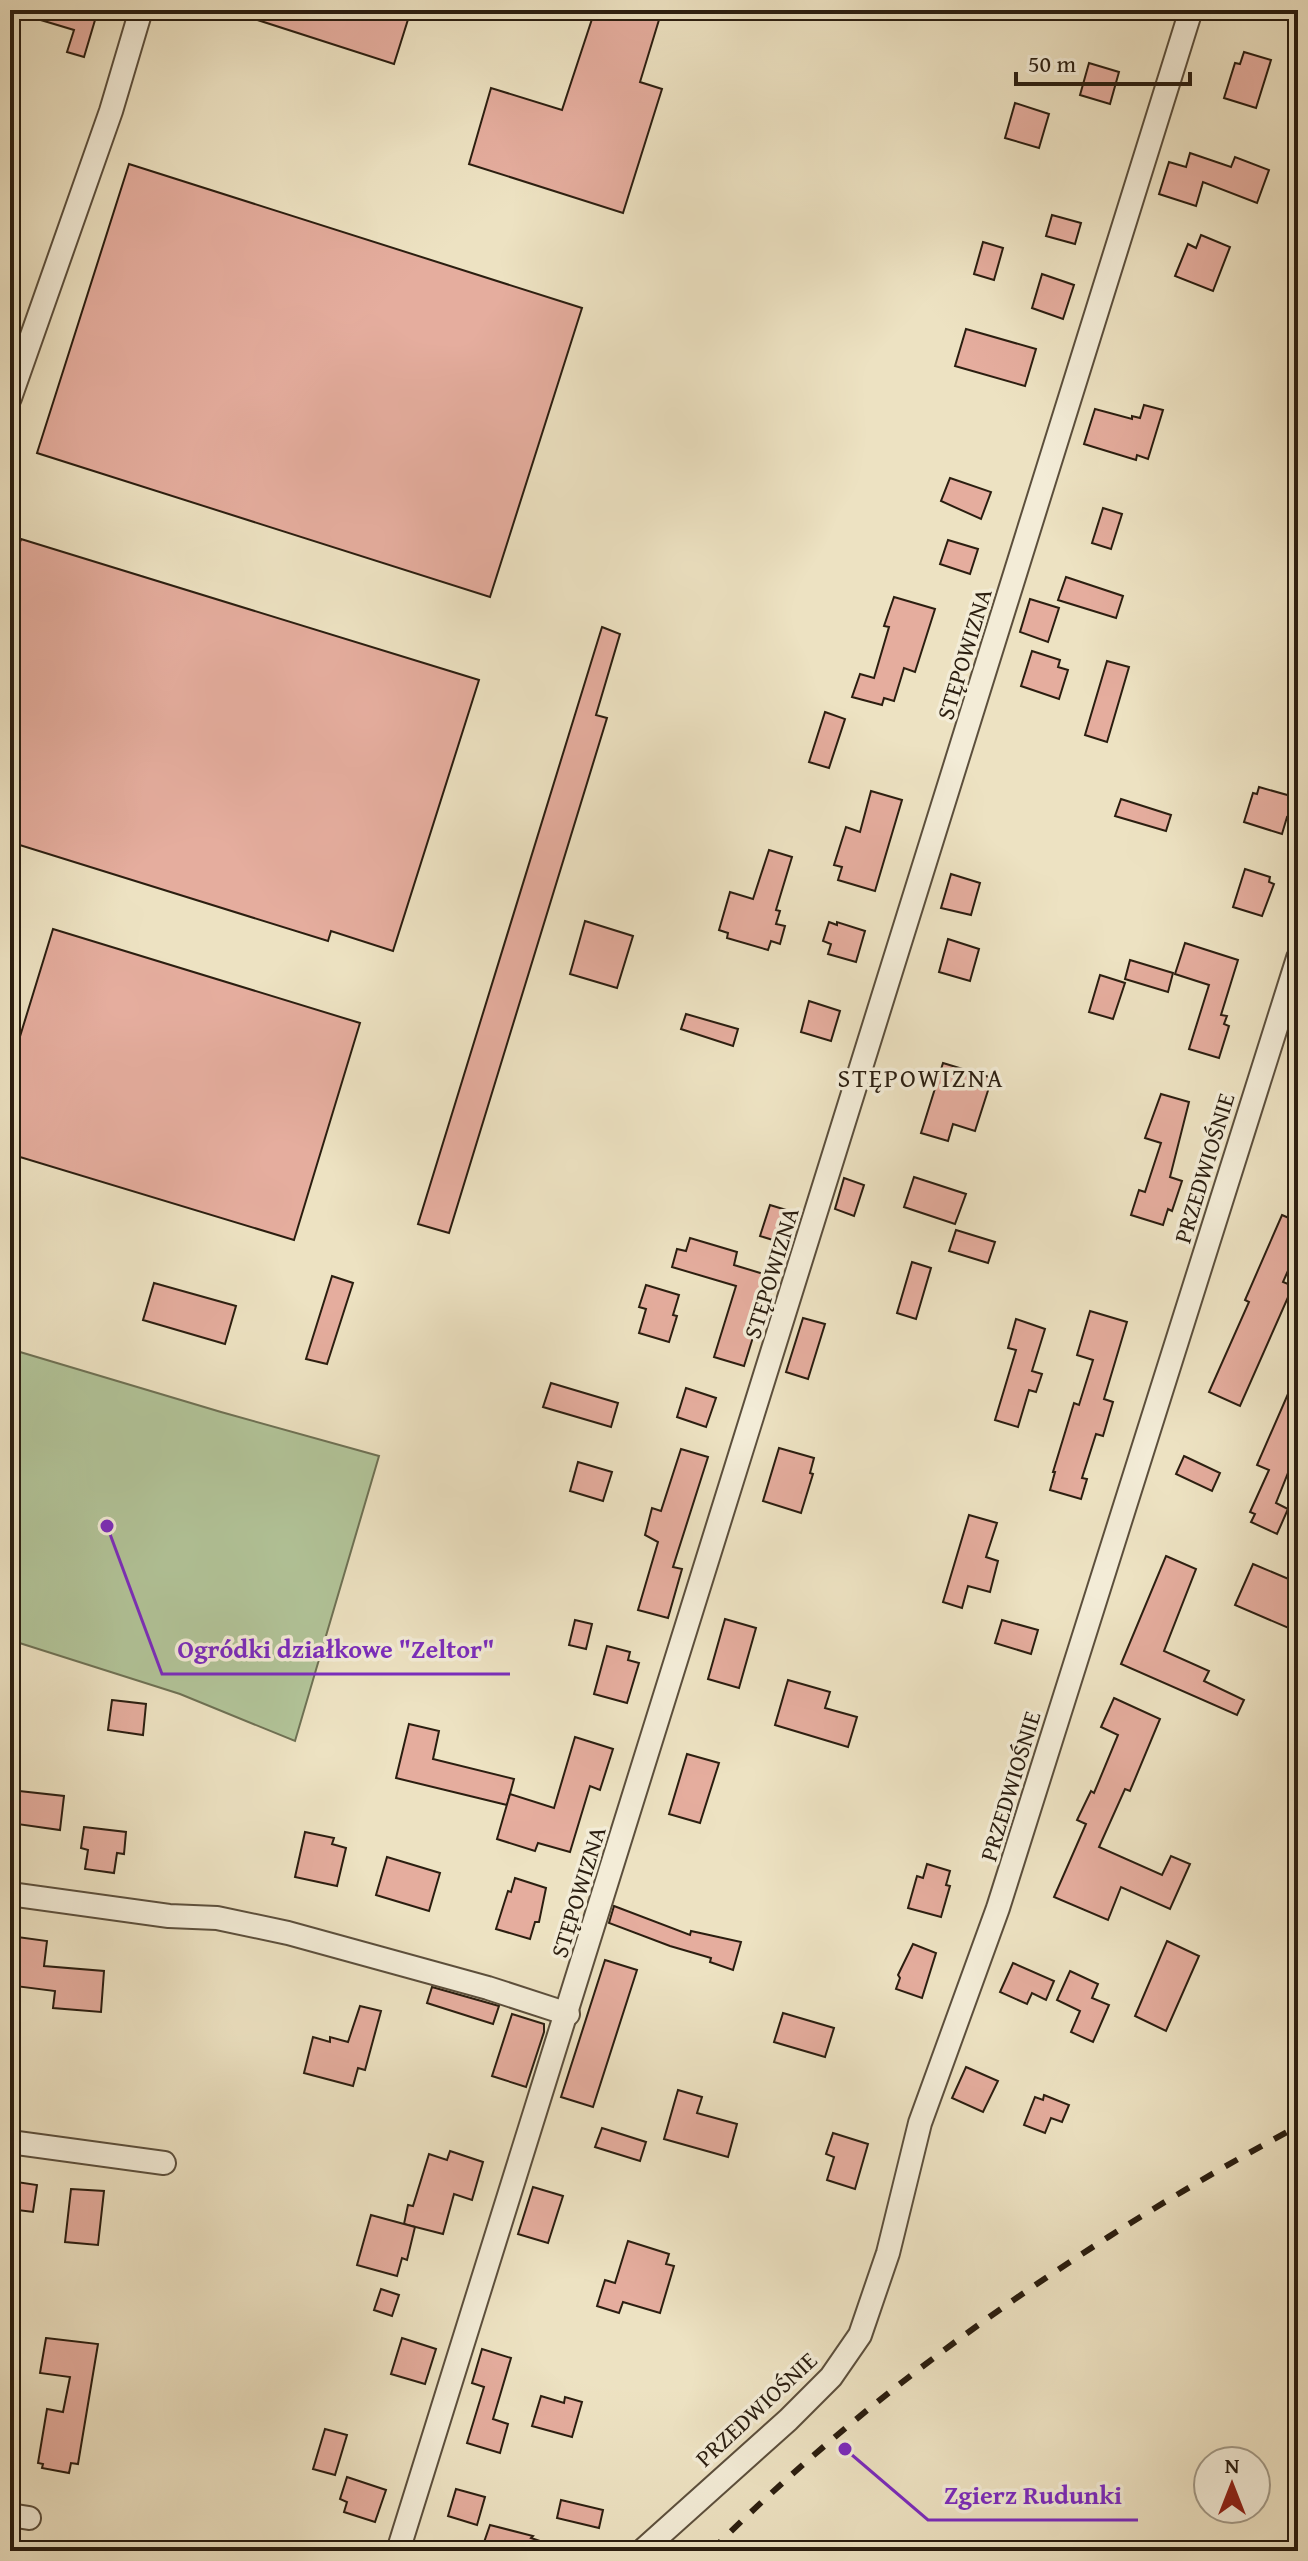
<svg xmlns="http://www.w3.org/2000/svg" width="1308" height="2561" font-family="'Gentium Book Plus',serif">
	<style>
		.green { fill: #b2c499; stroke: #6e7154; stroke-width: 2 }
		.building { fill: #e5ad9e; stroke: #2b1e10; stroke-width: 2 }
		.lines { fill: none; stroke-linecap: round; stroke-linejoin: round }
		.minor-casing { stroke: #5c4f3c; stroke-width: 26 }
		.minor { stroke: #f3ecd7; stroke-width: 22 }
		.rail { stroke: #2b1e10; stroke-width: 6; stroke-dasharray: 14 14; stroke-linecap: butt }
		.labels { text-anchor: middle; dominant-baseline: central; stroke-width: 7; stroke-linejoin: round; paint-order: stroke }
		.street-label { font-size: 24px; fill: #2b1e10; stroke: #f3ecd7 }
		.neighbourhood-label { font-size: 26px; letter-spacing: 2px; fill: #2b1e10; stroke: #f3ecd7 }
		.leader { fill: none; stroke: #7b2cbf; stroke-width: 3 }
		.callout-dot { fill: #7b2cbf; stroke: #f3ecd7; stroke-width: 3 }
		.callout-label { font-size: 26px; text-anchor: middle; font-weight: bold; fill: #7b2cbf; stroke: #f3ecd7; stroke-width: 7; stroke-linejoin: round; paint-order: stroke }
	</style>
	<rect width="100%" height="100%" fill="#ede2c2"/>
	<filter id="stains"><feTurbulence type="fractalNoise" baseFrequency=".0025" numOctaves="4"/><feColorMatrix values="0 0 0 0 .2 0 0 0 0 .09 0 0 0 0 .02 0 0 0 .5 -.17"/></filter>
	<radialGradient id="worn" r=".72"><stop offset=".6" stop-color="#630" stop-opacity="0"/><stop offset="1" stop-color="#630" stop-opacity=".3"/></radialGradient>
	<path class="green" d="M10 1349 221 1412 379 1456 295 1741 180 1694 10 1640Z"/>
	<g class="building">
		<path d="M25 10H98L84 57 67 52 74 30 24 15Z"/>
		<path d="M240 10H315L345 19 348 10H411L394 64 239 14Z"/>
		<path d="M595 10H662L640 82 662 89 623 213 469 164 491 88 562 110Z"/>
		<path d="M1244 52 1271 60 1256 108 1224 98 1235 63 1240 64Z"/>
		<path d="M1089 63 1119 72 1110 104 1080 95Z"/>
		<path d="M1015 103 1049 114 1039 148 1005 138Z"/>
		<path d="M1190 153 1231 167 1235 157 1269 170 1257 203 1203 182 1196 206 1159 194 1169 162 1186 167Z"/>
		<path d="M129 164 582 308 490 597 37 453Z"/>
		<path d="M1052 215 1081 223 1075 244 1046 236Z"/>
		<path d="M1201 235 1230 247 1213 291 1175 276 1188 244 1196 248Z"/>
		<path d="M983 242 1003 248 994 280 974 274Z"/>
		<path d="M1042 274 1074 285 1063 319 1032 308Z"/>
		<path d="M966 329 1036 349 1025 386 955 366Z"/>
		<path d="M1144 405 1163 410 1148 459 1137 455 1136 460 1084 444 1095 409 1132 419V416L1140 418Z"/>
		<path d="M950 478 991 492 981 519 941 501Z"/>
		<path d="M1103 508 1122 514 1111 549 1092 543Z"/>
		<path d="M21 539 479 680 393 951 331 931 328 941 10 842V575Z"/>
		<path d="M948 540 978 549 970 574 940 564Z"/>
		<path d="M1066 577 1123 596 1116 618 1058 600Z"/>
		<path d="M894 597 935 609 915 672 904 668 894 701 884 698 882 705 852 697 860 674 874 678 889 627 884 626Z"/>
		<path d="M1030 599 1059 608 1048 642 1020 632Z"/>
		<path d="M602 627 620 634 596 715 607 718 449 1233 418 1224Z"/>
		<path d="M1032 651 1060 660 1058 667 1068 670 1059 699 1021 686Z"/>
		<path d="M1107 661 1129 667 1107 742 1085 735Z"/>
		<path d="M825 712 845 719 829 768 809 762Z"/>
		<path d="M1259 787 1298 798 1292 819 1287 817 1282 834 1244 822 1253 793 1257 794Z"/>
		<path d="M871 791 902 800 875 891 838 880 842 867 834 865 846 827 860 832Z"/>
		<path d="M1121 799 1171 815 1166 831 1115 816Z"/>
		<path d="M769 850 792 857 776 910 780 911 776 924 785 926 780 944 771 941 768 950 727 938 728 933 719 930 730 892 753 899Z"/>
		<path d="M1245 869 1270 877 1269 882 1274 884 1262 916 1233 907Z"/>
		<path d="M951 874 980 883 971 915 941 908Z"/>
		<path d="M585 921 633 936 617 988 570 974Z"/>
		<path d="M829 922 837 925V922L865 931 856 962 828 954 831 944 823 941Z"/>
		<path d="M53 929 360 1023 294 1240 10 1154V1069Z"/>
		<path d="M948 939 979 949 970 981 939 972Z"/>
		<path d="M1185 943 1238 960 1221 1015 1227 1016 1224 1024 1229 1026 1219 1058 1189 1049 1209 985 1175 974Z"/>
		<path d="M1130 960 1173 973 1168 992 1125 979Z"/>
		<path d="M1100 975 1125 983 1113 1019 1089 1012Z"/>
		<path d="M809 1001 840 1011 831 1041 801 1032Z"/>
		<path d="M686 1014 738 1029 733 1046 681 1029Z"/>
		<path d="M943 1063 992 1078 975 1131 953 1124 948 1141 921 1133Z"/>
		<path d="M1161 1094 1189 1102 1170 1177 1182 1181 1172 1211 1168 1209 1163 1225 1131 1215 1139 1190 1145 1192 1161 1143 1145 1138Z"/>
		<path d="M914 1177 966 1194 955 1224 904 1207Z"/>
		<path d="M844 1178 864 1185 854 1216 835 1209Z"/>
		<path d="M770 1205 796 1213 786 1244 760 1236Z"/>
		<path d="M1282 1215 1298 1222V1248L1283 1282 1293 1286 1240 1406 1209 1392 1249 1302 1245 1300Z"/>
		<path d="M956 1230 995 1242 988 1263 949 1251Z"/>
		<path d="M690 1238 737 1252 734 1265 767 1275 754 1319 758 1321 744 1366 714 1357 736 1286 672 1267 677 1249 686 1251Z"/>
		<path d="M912 1262 931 1268 916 1319 897 1313Z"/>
		<path d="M332 1276 353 1283 327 1364 306 1359Z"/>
		<path d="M154 1283 236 1306 225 1344 143 1320Z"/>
		<path d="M646 1285 679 1295 673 1315 677 1316 669 1342 639 1333 646 1309 639 1307Z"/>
		<path d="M1090 1311 1127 1322 1104 1399 1113 1402 1103 1436 1096 1434 1082 1478 1087 1479 1081 1499 1050 1490 1055 1472H1053L1074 1403 1079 1405 1093 1360 1077 1355Z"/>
		<path d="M803 1318 825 1324 808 1379 786 1372Z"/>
		<path d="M1016 1319 1045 1329 1032 1371 1042 1374 1036 1392 1029 1390 1018 1427 995 1420 1016 1350 1008 1348Z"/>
		<path d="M1298 1371V1472L1290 1468 1276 1503 1288 1509 1277 1534 1251 1522 1255 1514 1250 1512 1269 1470 1257 1465Z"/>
		<path d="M551 1383 618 1403 611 1427 543 1407Z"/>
		<path d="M686 1388 716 1398 706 1427 677 1417Z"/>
		<path d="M779 1448 814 1458 810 1473 813 1474 801 1513 763 1501Z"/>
		<path d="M681 1449 708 1457 673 1567 682 1569 668 1618 638 1610 658 1542 645 1535 652 1508 661 1511Z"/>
		<path d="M1184 1456 1220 1473 1212 1491 1176 1474Z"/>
		<path d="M578 1462 612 1472 603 1501 570 1491Z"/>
		<path d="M969 1515 997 1523 986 1557 998 1561 990 1592 968 1586 962 1608 943 1602Z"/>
		<path d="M1166 1556 1196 1569 1164 1651 1209 1671 1204 1681 1244 1700 1237 1715 1121 1664Z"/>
		<path d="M1253 1564 1298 1583V1632L1235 1605Z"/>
		<path d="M725 1619 756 1628 739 1688 708 1679Z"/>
		<path d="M575 1620 592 1624 586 1649 569 1645Z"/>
		<path d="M1002 1620 1038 1630 1031 1654 995 1643Z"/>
		<path d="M607 1646 630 1652 628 1660 639 1663 627 1703 594 1694Z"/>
		<path d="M788 1680 830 1692 825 1708 857 1717 848 1747 775 1725Z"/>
		<path d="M1114 1698 1160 1719 1130 1791 1125 1789 1099 1847 1162 1875 1171 1856 1190 1864 1170 1909 1121 1887 1108 1920 1054 1897 1086 1824 1077 1820 1091 1791 1094 1793 1118 1735 1101 1727Z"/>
		<path d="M112 1700 146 1704 143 1735 108 1730Z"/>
		<path d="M409 1724 439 1731 433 1759 514 1779 507 1805 396 1778Z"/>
		<path d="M575 1737 613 1749 600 1790 590 1786 570 1852 538 1843 535 1851 497 1839 510 1794 554 1808Z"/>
		<path d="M687 1754 719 1763 700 1823 669 1814Z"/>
		<path d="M10 1790 64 1796 60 1830 10 1823Z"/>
		<path d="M84 1827 126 1832 124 1854 117 1853 114 1873 85 1869 88 1850 81 1848Z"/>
		<path d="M305 1832 334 1838 332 1844 346 1848 337 1886 295 1877Z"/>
		<path d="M387 1857 440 1873 429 1911 376 1895Z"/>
		<path d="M927 1864 950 1871 946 1885 950 1886 941 1917 908 1908 917 1876 923 1878Z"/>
		<path d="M515 1878 546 1888 539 1922H535L530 1939 496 1929 508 1891 511 1892Z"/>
		<path d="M614 1906 690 1935 691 1931 741 1942 733 1970 710 1962 711 1958 670 1946 609 1923Z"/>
		<path d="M10 1936 47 1941 44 1966 104 1971 101 2012 53 2008 55 1991 15 1986 16 1979 10 1978Z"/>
		<path d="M1167 1941 1199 1956 1166 2031 1135 2016Z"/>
		<path d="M913 1944 936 1953 922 1998 896 1989 900 1978 898 1975Z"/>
		<path d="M605 1960 637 1970 593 2107 561 2097Z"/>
		<path d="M1013 1963 1054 1981 1046 2000 1032 1993 1027 2004 1000 1992Z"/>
		<path d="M1070 1971 1098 1984 1092 1998 1109 2005 1093 2042 1071 2032 1080 2011 1057 2000Z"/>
		<path d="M432 1987 499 2006 493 2024 427 2003Z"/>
		<path d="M360 2006 381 2011 365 2070 358 2068 353 2086 304 2073 313 2037 330 2042V2037L348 2042Z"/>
		<path d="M783 2013 834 2028 825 2057 774 2042Z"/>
		<path d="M512 2014 544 2024V2032L526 2087 492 2076Z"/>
		<path d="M966 2067 998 2081 983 2112 952 2098Z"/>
		<path d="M678 2090 702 2097 697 2113 737 2124 728 2157 664 2139Z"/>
		<path d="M1044 2095 1069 2105 1062 2122 1051 2118 1045 2133 1024 2125 1035 2097 1043 2100Z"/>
		<path d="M602 2128 646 2142 640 2161 595 2147Z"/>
		<path d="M833 2133 868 2144 855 2189 827 2180 834 2157 826 2154Z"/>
		<path d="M450 2151 483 2162 472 2200 454 2194 443 2234 404 2224 408 2205 413 2206 429 2154 447 2160Z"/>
		<path d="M10 2181 37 2185 33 2212 10 2209Z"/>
		<path d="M533 2187 563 2196 548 2243 518 2234Z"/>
		<path d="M71 2189 104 2191 98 2245 65 2242Z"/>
		<path d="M371 2215 415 2227 407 2260 402 2258 397 2276 357 2265Z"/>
		<path d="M628 2241 669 2254 666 2264 674 2266 660 2313 623 2302 619 2313 597 2306 605 2280 615 2283Z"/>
		<path d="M381 2289 399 2295 392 2316 374 2310Z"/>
		<path d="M46 2338 98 2344 78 2464 71 2463 69 2473 42 2468 43 2464 38 2463 47 2409 63 2412 70 2377 40 2373Z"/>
		<path d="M402 2338 436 2349 425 2384 391 2374Z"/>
		<path d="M482 2349 511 2358 493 2419 508 2424 500 2453 467 2443 484 2387 472 2383Z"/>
		<path d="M541 2396 564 2403 565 2397 582 2402 572 2437 532 2426Z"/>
		<path d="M325 2429 347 2435 335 2475 313 2469Z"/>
		<path d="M347 2477 386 2490 375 2522 344 2512 347 2502 340 2499Z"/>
		<path d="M456 2489 485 2497 477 2525 448 2516Z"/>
		<path d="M561 2500 603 2510 599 2528 557 2518Z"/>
		<path d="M490 2525 533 2536 531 2538 558 2547V2551H481Z"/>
	</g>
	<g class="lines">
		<defs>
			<g id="minor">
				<path d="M10 398 111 111 141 10"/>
				<path d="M10 1894 169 1916 217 1918 288 1933 488 1988 568 2014"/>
				<path d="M10 2142 164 2163"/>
				<path d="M10 2515 29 2518"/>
				<path d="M398 2551 1191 10"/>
				<path d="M642 2551 788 2420 831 2377 860 2335 888 2253 920 2123 998 1908 1298 958"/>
			</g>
		</defs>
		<use href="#minor" class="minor-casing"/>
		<use href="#minor" class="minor"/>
		<path class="rail" d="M711 2551C882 2380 1085 2241 1298 2126"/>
	</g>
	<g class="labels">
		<g class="street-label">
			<text transform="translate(964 654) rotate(-73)">STĘPOWIZNA</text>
			<text transform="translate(1204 1168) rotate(-73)">PRZEDWIOŚNIE</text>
			<text transform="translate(771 1273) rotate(-73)">STĘPOWIZNA</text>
			<text transform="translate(1010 1786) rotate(-73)">PRZEDWIOŚNIE</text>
			<text transform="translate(578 1892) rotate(-73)">STĘPOWIZNA</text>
			<text transform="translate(756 2409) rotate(-43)">PRZEDWIOŚNIE</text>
		</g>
		<g class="neighbourhood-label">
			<text x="921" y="1077">STĘPOWIZNA</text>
		</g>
	</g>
	<path class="leader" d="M107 1526L162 1674H510M845 2449L928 2520H1138"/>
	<g class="callout-dot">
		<circle cx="107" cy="1526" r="8"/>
		<circle cx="845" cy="2449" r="8"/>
	</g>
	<g class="callout-label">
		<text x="336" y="1658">Ogródki działkowe "Zeltor"</text>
		<text x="1033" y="2504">Zgierz Rudunki</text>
	</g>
	<rect width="1308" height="2561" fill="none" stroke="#ede2c2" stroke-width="40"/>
	<rect x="12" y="12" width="1284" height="2537" fill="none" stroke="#2b1e10" stroke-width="4"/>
	<rect x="20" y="20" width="1268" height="2521" fill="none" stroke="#2b1e10" stroke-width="2"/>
	<g transform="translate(1232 2485)"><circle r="38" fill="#f3ecd7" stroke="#a39a87" stroke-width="2"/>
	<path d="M0-6L14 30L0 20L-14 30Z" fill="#8f2418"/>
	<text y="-12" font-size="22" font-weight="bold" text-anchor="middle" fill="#2b1e10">N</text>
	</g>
	<path d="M1016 72v12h174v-12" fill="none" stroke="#2b1e10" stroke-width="4"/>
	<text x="1028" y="72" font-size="24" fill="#2b1e10" stroke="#f3ecd7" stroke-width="6" paint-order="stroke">50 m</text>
	<rect width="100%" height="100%" filter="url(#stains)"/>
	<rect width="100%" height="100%" fill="url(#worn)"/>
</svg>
